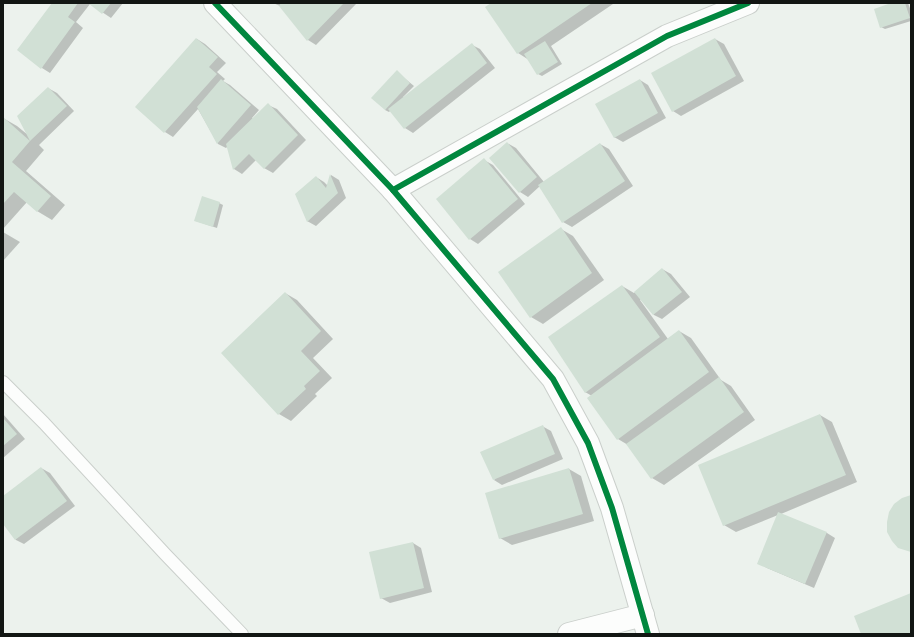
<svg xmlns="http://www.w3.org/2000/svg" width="914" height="637" font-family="'Archivo Narrow',sans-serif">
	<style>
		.shadow { fill: #0003 }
		.building { fill: #d1e0d5 }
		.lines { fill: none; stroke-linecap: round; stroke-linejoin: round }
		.lane-casing { stroke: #cacfcb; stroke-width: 14 }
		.street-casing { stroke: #cacfcb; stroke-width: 24 }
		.secondary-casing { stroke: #cacfcb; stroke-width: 24 }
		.lane { stroke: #fcfdfc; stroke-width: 12 }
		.street { stroke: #fcfdfc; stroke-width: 22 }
		.secondary { stroke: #fcfdfc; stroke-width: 22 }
		.cycleway-casing { stroke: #fff; stroke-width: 8 }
		.cycleway { stroke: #00873e; stroke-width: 6 }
	</style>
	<rect width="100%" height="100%" fill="#ecf2ed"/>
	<g class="shadow">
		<path d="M53 3H123L111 18 90 4 76 22 83 28 50 73 42 68Z"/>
		<path d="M273 3H357L316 45 308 40 280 6Z"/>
		<path d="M492 3H612L613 4 551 46 562 64 542 76 538 74 529 60 518 53Z"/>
		<path d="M895 3H908L911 11V21L885 29 881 27Z"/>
		<path d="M197 39 205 44 226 63 217 72 225 79 223 81 230 85 259 110 252 118 253 119 268 105 277 109 306 140 273 173 264 168 256 160 242 174 234 169 228 146 226 148 218 144 198 109 173 137 165 132Z"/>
		<path d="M715 39 724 44 744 81 681 116 673 111Z"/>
		<path d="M472 45 480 49 495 68 413 133 405 128 391 110 389 112 385 110 397 72 414 86 403 97 404 98Z"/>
		<path d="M640 80 648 85 666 118 623 142 614 137Z"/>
		<path d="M48 88 57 93 74 111 39 145 44 150 26 171 65 205 52 220 37 211 27 202 3 229V118L17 126 28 135Z"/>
		<path d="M507 143 516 148 544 182 600 144 609 149 633 186 572 227 563 222 540 186 528 197 520 192Z"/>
		<path d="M484 160 493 165 525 204 478 244 470 239Z"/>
		<path d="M331 175 339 180 346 198 316 226 307 221 316 177 324 182 328 186Z"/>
		<path d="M219 203 223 205 217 228 196 221Z"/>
		<path d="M561 229 573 236 604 280 543 324 531 317Z"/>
		<path d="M3 232 20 242 3 261Z"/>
		<path d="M662 269 671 274 690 297 662 319 654 315 641 299 640 300 668 339 679 331 691 338 721 380 731 386 755 420 664 485 652 478 628 445 618 439 592 396 585 392 622 286 634 293Z"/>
		<path d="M285 293 297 300 333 339 313 358 332 378 315 394 317 396 291 421 279 414Z"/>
		<path d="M3 414 25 439 3 458Z"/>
		<path d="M820 415 832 422 857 482 781 514 827 533 835 538 814 588 767 568 758 563 778 515 736 532 724 525Z"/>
		<path d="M542 426 551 431 563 459 502 485 494 480Z"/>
		<path d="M41 468 50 473 75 506 24 544 16 540 3 522V497Z"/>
		<path d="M569 469 581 476 594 521 512 545 500 538Z"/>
		<path d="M413 543 421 548 432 592 390 603 381 598Z"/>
	</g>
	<g class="building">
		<path d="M52 3H78L68 17 75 22 41 69 17 50Z"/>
		<path d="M88 3H111L102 14Z"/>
		<path d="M281 3H344L307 41 279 6Z"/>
		<path d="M491 3H592L517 54 485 7Z"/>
		<path d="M891 3H905L910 18 880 28 874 9Z"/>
		<path d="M196 38 218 57 209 67 217 74 164 133 135 107Z"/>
		<path d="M715 38 736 76 672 112 651 73Z"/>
		<path d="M545 41 558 62 537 75 524 54Z"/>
		<path d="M472 43 487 63 404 129 388 109Z"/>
		<path d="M397 70 410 83 385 110 371 98Z"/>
		<path d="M221 79 251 105 217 144 197 107Z"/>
		<path d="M640 79 658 113 614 138 595 104Z"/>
		<path d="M48 87 67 106 30 141 12 162 51 196 37 212 14 192 3 204V117L30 141 17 116Z"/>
		<path d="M268 103 298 135 264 169 249 154 233 170 226 144Z"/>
		<path d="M507 142 537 177 519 193 489 158Z"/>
		<path d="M600 143 625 181 562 223 538 185Z"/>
		<path d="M484 158 518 199 469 240 436 199Z"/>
		<path d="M330 174 338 193 307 222 295 194 316 176 326 188Z"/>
		<path d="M202 196 220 202 213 227 194 221Z"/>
		<path d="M561 227 592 273 530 318 498 272Z"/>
		<path d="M662 268 682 292 653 315 634 292Z"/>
		<path d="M622 285 660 337 585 393 548 337Z"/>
		<path d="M285 292 321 331 301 351 320 371 304 386 306 389 278 415 221 353Z"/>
		<path d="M679 330 709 372 617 440 587 398Z"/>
		<path d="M719 377 744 412 651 479 626 444Z"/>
		<path d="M820 414 846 475 723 526 698 465Z"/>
		<path d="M3 418 17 434 3 446Z"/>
		<path d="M543 425 555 454 493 480 480 452Z"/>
		<path d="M41 467 67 501 15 540 3 524V496Z"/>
		<path d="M569 468 583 514 499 539 485 493Z"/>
		<path d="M911 495V552L898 548 892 541 887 532V522L889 512 894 504 902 498Z"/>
		<path d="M778 512 827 532 805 584 757 564Z"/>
		<path d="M413 542 424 588 380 599 369 552Z"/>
		<path d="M911 593V634H861L854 616Z"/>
	</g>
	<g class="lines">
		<defs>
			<path id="lane" d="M3 382 44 423 165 554 242 634"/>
			<g id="street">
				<path d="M393 190 667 36 748 3"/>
				<path d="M569 634 643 615"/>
			</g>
			<path id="secondary" d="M215 3 393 190 553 379 588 443 612 508 648 634"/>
		</defs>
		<use href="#lane" class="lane-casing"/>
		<use href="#street" class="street-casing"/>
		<use href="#secondary" class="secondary-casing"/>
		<use href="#lane" class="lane"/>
		<use href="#street" class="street"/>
		<use href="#secondary" class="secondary"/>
		<defs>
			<g id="cycleway">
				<path d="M215 3 393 190 553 379 588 443 612 508 648 634"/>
				<path d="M393 190 667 36 748 3"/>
			</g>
		</defs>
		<use href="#cycleway" class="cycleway-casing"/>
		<use href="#cycleway" class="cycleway"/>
	</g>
	<rect width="914" height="637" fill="none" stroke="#121613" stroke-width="8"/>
</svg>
